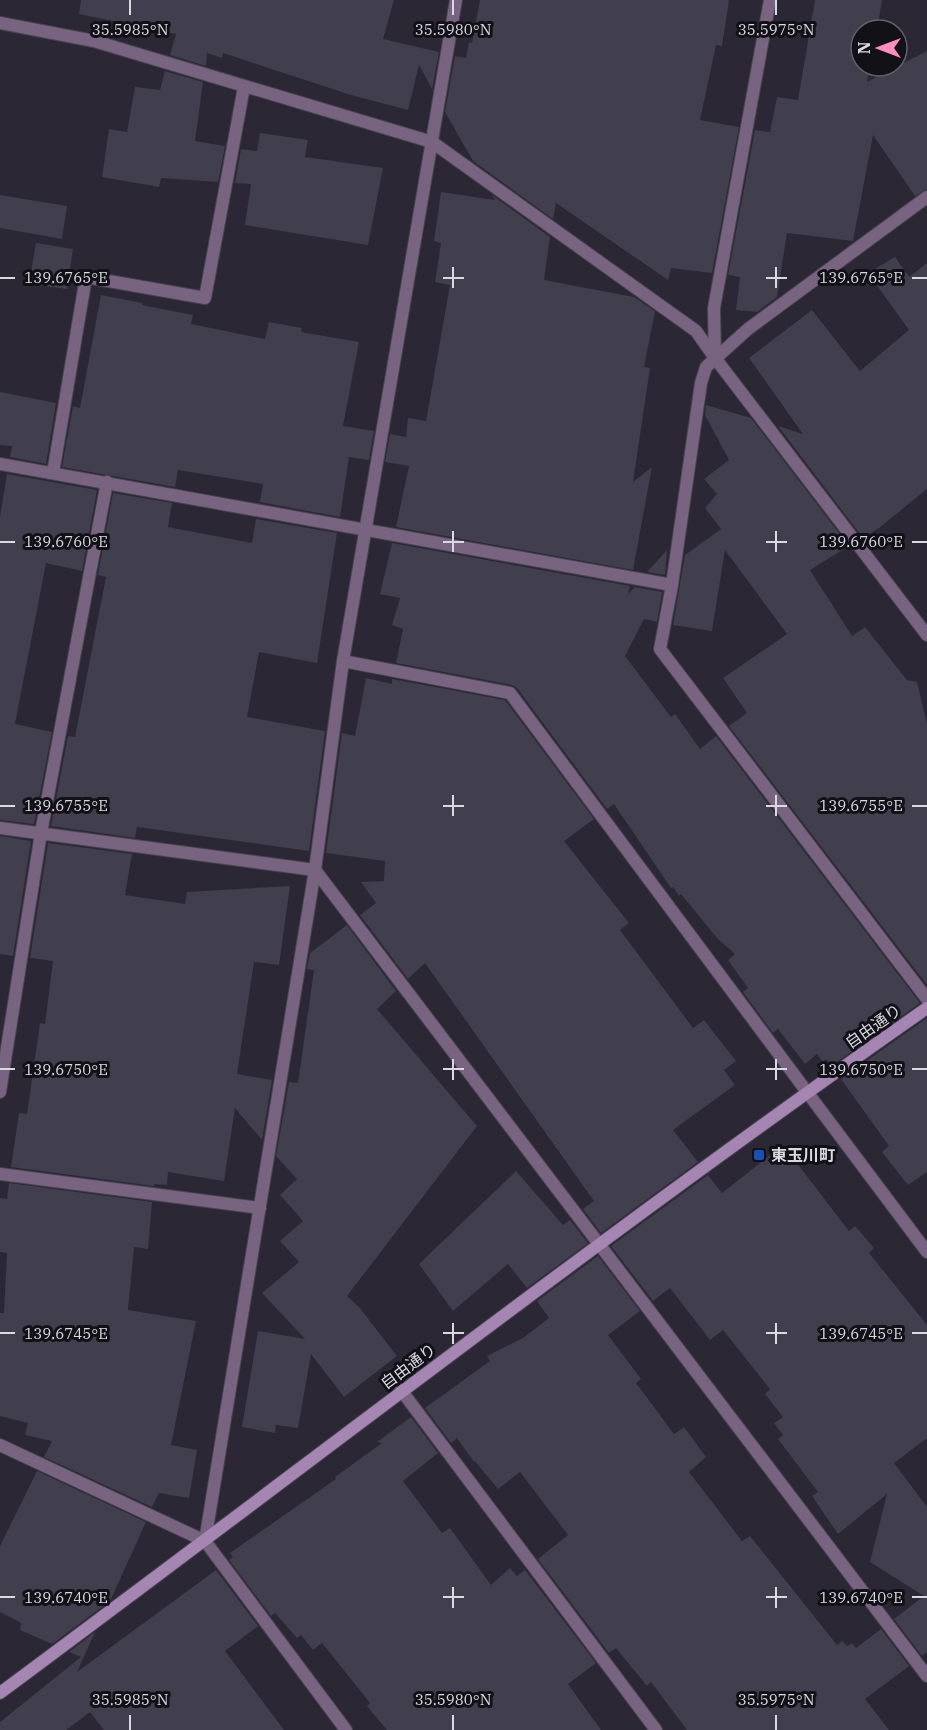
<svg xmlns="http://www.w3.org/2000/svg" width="927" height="1730" font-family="'IBM Plex Serif','Noto Sans JP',serif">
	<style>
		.building { fill: #413e4d }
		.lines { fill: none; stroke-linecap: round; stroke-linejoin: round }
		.lane-casing { stroke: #474351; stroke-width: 14 }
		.street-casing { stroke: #474351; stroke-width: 14 }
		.secondary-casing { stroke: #474351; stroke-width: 14 }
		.lane { stroke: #786481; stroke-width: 12 }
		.street { stroke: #786481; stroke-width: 12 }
		.secondary { stroke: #a585b2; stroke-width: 12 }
		.ticks { fill: none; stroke: #dad8e1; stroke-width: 2 }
		.transit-dot { fill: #1a4fb4; stroke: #131118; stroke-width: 2 }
		.labels { text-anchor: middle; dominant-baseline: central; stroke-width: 6; stroke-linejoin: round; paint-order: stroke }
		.street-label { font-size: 16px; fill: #dad8e1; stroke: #131118 }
		.poi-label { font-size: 16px; font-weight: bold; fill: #dad8e1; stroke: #131118; text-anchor: start }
		.ticks-label { font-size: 15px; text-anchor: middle; fill: #dad8e1; stroke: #131118; stroke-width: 6; stroke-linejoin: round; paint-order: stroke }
	</style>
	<rect width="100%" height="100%" fill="#2b2735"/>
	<g class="building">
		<path d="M81 0H394L383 39 439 52 432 89 419 65 408 110 351 95 223 53 222 58 207 53 206 66 170 55 176 34 79 14Z"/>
		<path d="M480 0H729L722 46 716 45 700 120 739 127 712 273 671 268 668 280 556 203 553 219 473 161 445 112 455 56 466 58 469 42 472 43Z"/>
		<path d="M815 0H882L877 30H861V66H870L867 82 927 51V189L915 196 873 135 853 241 787 233 777 297 757 312 736 310 740 277 728 275 755 130 770 132 777 97 798 100Z"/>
		<path d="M165 71 203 82 195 141 225 146 218 182 161 178 159 187 102 177 109 129 127 132 135 87 160 90Z"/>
		<path d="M260 133 308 140 305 157 383 168 368 245 245 225 251 184 235 183 241 149 257 151Z"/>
		<path d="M441 192 495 200 492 195 550 237 544 280 634 297 655 311 644 367 650 368 633 482 652 467 633 570 396 527 409 466 385 462 390 434 406 437 408 418 426 421 450 285 435 282 441 243 434 241Z"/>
		<path d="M0 195 67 206 62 239 0 228Z"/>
		<path d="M36 243 73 249 67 289 29 284Z"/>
		<path d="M895 257 909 277 927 263V489L879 528 863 538 778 426 803 434 749 358 812 310 860 371 909 330 868 273Z"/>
		<path d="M101 295 142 303V305L193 315 191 324 265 339 269 322 302 328 301 332 359 342 343 426 374 431 369 460 349 457 340 517 260 502 263 484 178 470 175 487 62 467 73 406 80 408Z"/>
		<path d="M0 392 56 403 46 464 10 457 12 446 0 445Z"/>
		<path d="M706 405 751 418 849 546 810 570 852 636 865 627 907 680 917 682 927 724V985L729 726 747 713 723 678 787 634 725 550 712 631 673 625 685 555 721 529 705 508 717 494 704 479 729 460 705 415Z"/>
		<path d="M7 474 97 490 82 571 46 563 15 724 52 732 34 824 0 820V517Z"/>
		<path d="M113 493 172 503 168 527 252 543 256 519 337 533 317 663 259 652 247 717 325 731 309 851 137 827 135 838 51 826 68 736 75 737 106 577 98 575Z"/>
		<path d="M392 543 630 586 628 594 635 587 662 592 657 622 644 619 625 656 671 717 675 714 700 749 716 736 920 1003 831 1066 826 1059 823 1062 817 1054 805 1064 778 1029 773 1033 743 992 748 988 728 960 735 954 717 938 681 894 679 896 673 887 671 888 614 804 607 809 517 688 512 685 396 663 403 629 392 625 400 598 380 594Z"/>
		<path d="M667 550 665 575 647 572Z"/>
		<path d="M366 678 392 684V679L505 700 594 819 564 841 629 923 620 930 693 1028 704 1020 736 1061 724 1070 735 1085 673 1130 698 1162 601 1233 583 1209 594 1201 425 963 408 979 360 915 376 903 361 882 384 881 385 861 326 853 342 733 355 736Z"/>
		<path d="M0 836 31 841 13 956 0 954Z"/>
		<path d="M48 843 132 854 125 895 185 904 187 892 290 886 279 965 254 962 237 1074 272 1080 262 1140 235 1108 224 1181 168 1172 167 1185 154 1184V1186L11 1167 19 1113 27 1114 40 1023 45 1024 53 961 30 958Z"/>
		<path d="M347 925 396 991 377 1009 477 1126 347 1296 359 1307 397 1356 344 1397 311 1354 298 1428 276 1425 275 1433 242 1427 258 1331 305 1339 262 1293 299 1262 280 1241 303 1221 280 1195 297 1179 276 1156 289 1082 298 1083 314 970 307 969 310 953Z"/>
		<path d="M927 1018V1172L908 1185 882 1152 889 1146 841 1079Z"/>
		<path d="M783 1145 849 1231 855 1226 874 1248 869 1253 927 1325V1438L894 1463 927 1507V1652L922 1656 894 1619 924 1596 870 1562 887 1494 838 1534 812 1496 818 1492 778 1439 783 1435 774 1423 783 1417 765 1394 770 1389 723 1330 710 1340 670 1288 653 1301 611 1246 708 1175 722 1193Z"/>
		<path d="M516 1171 563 1225 570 1220 588 1243 527 1288 508 1264 453 1311 419 1264Z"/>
		<path d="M9 1183 152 1202 148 1249 134 1247 128 1310 196 1321 171 1445 197 1450 189 1498 159 1493 152 1507 44 1457 52 1441 25 1435 28 1423 0 1416V1313H4L7 1253 0 1252V1198L7 1199Z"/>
		<path d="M598 1256 640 1311 608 1335 641 1379 636 1383 674 1434 684 1427 706 1457 689 1472 742 1541 750 1536 837 1645 842 1641 847 1646 852 1643 856 1648 881 1629 909 1666 865 1699 889 1730H687L651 1682 647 1686 616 1648 609 1653 538 1559 568 1535 520 1472 498 1489 475 1461 474 1462 457 1438 451 1443 425 1408 490 1361 487 1356 523 1338 549 1318 537 1301Z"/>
		<path d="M411 1417 438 1453 403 1481 442 1533 450 1528 491 1585 510 1568 517 1576 525 1570 596 1663 568 1684 601 1730H387L367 1706 370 1703 322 1643 313 1650 301 1635 297 1638 275 1613 271 1616 229 1560 233 1557 230 1553 336 1479 335 1477 382 1443 377 1442Z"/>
		<path d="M37 1471 146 1522 110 1601 52 1644 20 1630 21 1623 0 1612V1546Z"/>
		<path d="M216 1570 258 1626 225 1651 284 1730H104L90 1712 66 1730H0V1722L81 1657 69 1652 95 1632 77 1672Z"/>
	</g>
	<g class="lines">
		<defs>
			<g id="lane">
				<path d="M0 464 672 585"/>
				<path d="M53 473 86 277 205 298 244 87"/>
				<path d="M343 661 510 693 807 1092"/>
				<path d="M0 1092 41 833 107 482"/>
				<path d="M0 1174 260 1208"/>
			</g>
			<g id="street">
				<path d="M0 23 94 41 432 142 696 331 715 358 927 635"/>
				<path d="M927 197 748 329 706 367 701 383 672 585 660 649 927 999"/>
				<path d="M715 357 714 308 770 0"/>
				<path d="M0 828 315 870 927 1676"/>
				<path d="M807 1092 927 1252"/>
				<path d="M401 1390 656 1730"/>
				<path d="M0 1445 205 1541 346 1730"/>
				<path d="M205 1541 315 870 343 661 456 0"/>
			</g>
			<path id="secondary" d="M0 1693C309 1464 612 1228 927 1008"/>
		</defs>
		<use href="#lane" class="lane-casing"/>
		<use href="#street" class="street-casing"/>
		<use href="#secondary" class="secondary-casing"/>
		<use href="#lane" class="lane"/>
		<use href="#street" class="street"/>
		<use href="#secondary" class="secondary"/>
	</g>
	<path class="ticks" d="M130 0V15M453 0V15M776 0V15M453 267V288M776 267V288M0 278H15M443 278H464M766 278H787M912 278H927M453 531V552M776 531V552M0 542H15M443 542H464M766 542H787M912 542H927M453 795V816M776 795V816M0 806H15M443 806H464M766 806H787M912 806H927M453 1059V1080M776 1059V1080M0 1069H15M443 1069H464M766 1069H787M912 1069H927M453 1323V1344M776 1323V1344M0 1333H15M443 1333H464M766 1333H787M912 1333H927M453 1587V1608M776 1587V1608M0 1597H15M443 1597H464M766 1597H787M912 1597H927M130 1715V1730M453 1715V1730M776 1715V1730"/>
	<rect class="transit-dot" x="753" y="1149" width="12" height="12" rx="3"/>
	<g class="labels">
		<g class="street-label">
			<text transform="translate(873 1026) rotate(-35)">自由通り</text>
			<text transform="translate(408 1366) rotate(-37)">自由通り</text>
		</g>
		<g class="poi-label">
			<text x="771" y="1155">東玉川町</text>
		</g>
	</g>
	<g class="ticks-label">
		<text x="130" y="35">35.5985°N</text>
		<text x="453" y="35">35.5980°N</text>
		<text x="776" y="35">35.5975°N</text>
		<text x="861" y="283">139.6765°E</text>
		<text x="66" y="283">139.6765°E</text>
		<text x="861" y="547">139.6760°E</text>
		<text x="66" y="547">139.6760°E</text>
		<text x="861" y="811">139.6755°E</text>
		<text x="66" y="811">139.6755°E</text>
		<text x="861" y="1075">139.6750°E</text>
		<text x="66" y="1075">139.6750°E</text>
		<text x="66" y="1339">139.6745°E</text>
		<text x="861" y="1339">139.6745°E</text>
		<text x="861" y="1603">139.6740°E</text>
		<text x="66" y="1603">139.6740°E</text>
		<text x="130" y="1705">35.5985°N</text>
		<text x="453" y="1705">35.5980°N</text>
		<text x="776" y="1705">35.5975°N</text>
	</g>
	<g transform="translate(879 48) rotate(270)"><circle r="28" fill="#131118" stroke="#636168" stroke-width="1.5"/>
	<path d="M0-4.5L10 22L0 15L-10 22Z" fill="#fd8ebf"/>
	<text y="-9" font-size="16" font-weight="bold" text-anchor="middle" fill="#dad8e1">N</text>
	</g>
</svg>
